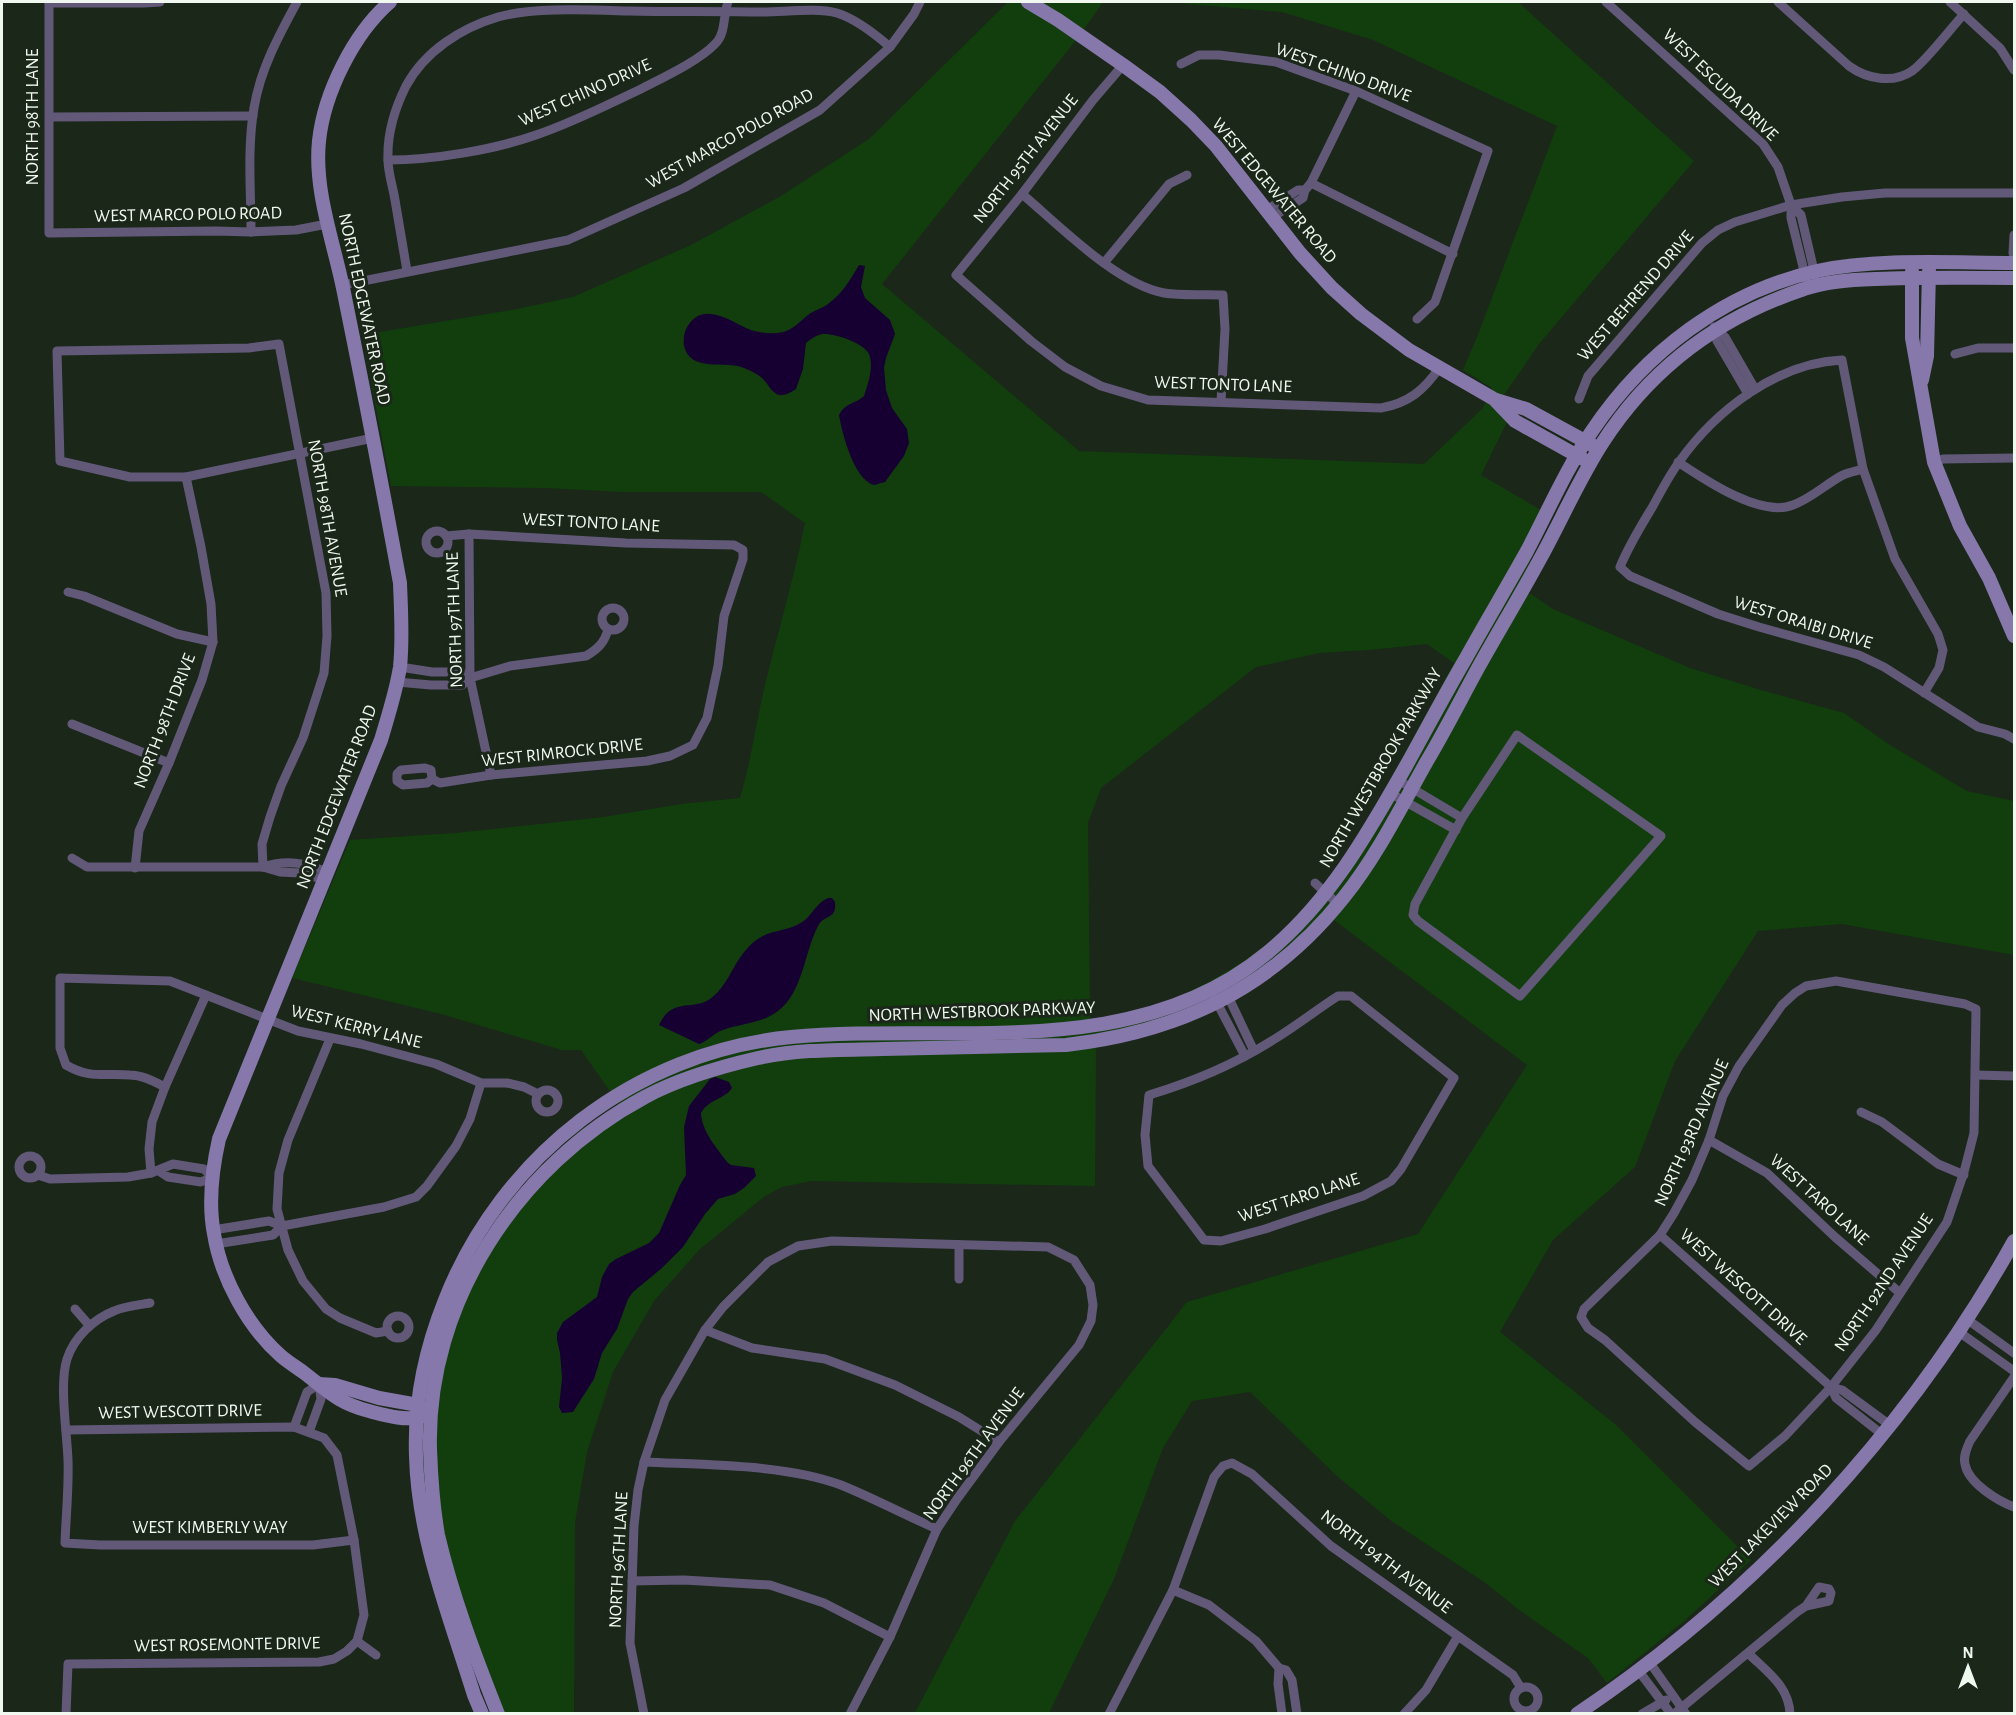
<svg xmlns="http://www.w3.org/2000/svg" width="2016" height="1715" font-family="'Alegreya Sans',sans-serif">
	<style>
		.green { fill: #123e0e; fill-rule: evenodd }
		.water { fill: #160031 }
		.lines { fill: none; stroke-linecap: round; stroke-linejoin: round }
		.street { stroke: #625979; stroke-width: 9 }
		.secondary { stroke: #8778ab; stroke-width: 14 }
		.labels { text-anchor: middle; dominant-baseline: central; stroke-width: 6; stroke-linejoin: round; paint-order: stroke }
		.street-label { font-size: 18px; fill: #f0f8ef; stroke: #1a2719 }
	</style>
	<rect width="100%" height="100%" fill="#1a2719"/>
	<path class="green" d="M1008 2H1103L1080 35 882 284 1079 451 1424 464 1483 408 1492 388 1463 370 1479 332 1557 126 1373 40 1282 12 1167 2H1518L1694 161 1539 344 1504 395 1509 418 1481 475 1551 516 1519 586 1553 609 1690 668 1761 690 1844 713 1890 745 1967 791 2014 801V955L1842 924 1758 931 1675 1061 1635 1167 1553 1240 1500 1332 1616 1425 1751 1560 1683 1622 1607 1683 1588 1658 1522 1612 1484 1582 1390 1520 1337 1476 1250 1392 1192 1401 1163 1448 1114 1579 1049 1713H915L1015 1521 1187 1302 1418 1234 1527 1065 1334 920 1290 961 1258 986 1183 1023 1132 1040 1096 1047 1095 1186 811 1181 782 1187 765 1196 699 1250 654 1301 613 1372 587 1452 575 1523 574 1713H492L428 1509 422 1471V1412L439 1344 467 1272 505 1206 536 1172 579 1131 619 1104 581 1050H562L441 1014 292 978 350 840 456 833 604 817 681 804 740 798C751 761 756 723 765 685 778 631 794 578 805 523L761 492H623L546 488 391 486 362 335 512 310 573 297 691 245 781 196 869 139ZM1427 644 1454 663C1431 705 1409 746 1386 787 1364 827 1342 869 1311 902 1264 956 1199 993 1131 1014 1118 1018 1103 1018 1090 1020L1088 823 1101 788 1256 667 1319 653 1369 650Z"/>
	<g class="water">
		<path d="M859 265 865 266 861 287 865 298 890 320 895 334 886 358 884 368 886 390 892 408 907 429 909 443 904 456 885 482 874 485C854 480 842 433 839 415 845 403 855 404 864 396 868 384 874 367 869 354 864 343 834 333 823 334 816 335 811 339 806 343L803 369 796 389C792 392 785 396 779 395 772 393 768 384 763 379 758 374 751 371 744 368 726 360 690 373 684 346 683 338 684 331 689 324 704 303 728 319 746 328 755 332 767 334 777 333 791 332 798 323 808 315 814 310 821 309 828 304 841 295 851 279 859 265Z"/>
		<path d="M828 898H832L835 902C837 920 824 914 818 926 803 955 803 998 772 1015 756 1024 739 1024 723 1030 714 1033 708 1041 699 1044L659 1025C672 997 692 1011 710 999 726 988 733 965 745 951 766 925 783 936 805 920 813 913 817 903 828 898Z"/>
		<path d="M715 1077 729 1082 732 1088C724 1100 710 1098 701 1113 702 1132 717 1148 727 1162L731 1165 754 1168 756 1176 744 1188 735 1194 718 1199 705 1214 683 1247 662 1268 633 1292 628 1299 617 1329 602 1353 594 1379 573 1412 562 1413 559 1407 562 1378 560 1353 557 1340V1333L563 1322 597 1297 602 1277 609 1264 616 1259 649 1243 659 1233 680 1185 686 1175 684 1127 689 1106 710 1079Z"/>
	</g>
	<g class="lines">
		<g class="street">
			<path d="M49 2V233L216 231 251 232 296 230 327 224"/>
			<path d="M1606 2 1763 144 1778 167 1791 205V218L1806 279"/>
			<path d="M1778 2 1849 66C1867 79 1893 84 1912 71 1927 60 1950 29 1964 14"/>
			<path d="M1950 2 2000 48 2014 70"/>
			<path d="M49 3H144L160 2"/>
			<path d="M1181 64 1199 55H1219L1276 62 1356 91 1488 151 1435 302 1417 319"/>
			<path d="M1123 65 1093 100 1022 194 956 275 1031 341 1065 367 1101 386 1148 400 1381 408C1409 403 1424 390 1440 367"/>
			<path d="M50 117 253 116"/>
			<path d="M388 160C433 160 493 150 536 135 572 123 607 105 641 89 662 78 699 61 715 44 726 34 723 15 728 2"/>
			<path d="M1311 183 1453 254"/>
			<path d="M1022 194C1059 225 1116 284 1164 293 1182 296 1204 294 1223 295L1225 329 1221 402"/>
			<path d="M1791 205 1801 215 1815 275"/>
			<path d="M1265 211 1298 190H1305L1311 183 1356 91"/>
			<path d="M1271 218 1303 198 1305 190"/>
			<path d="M251 232C251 191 247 149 254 108 260 70 279 35 297 2"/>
			<path d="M2014 235 2013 253 2014 256"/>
			<path d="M1104 263 1169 184 1187 175"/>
			<path d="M407 271C403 248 399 224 395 200 393 187 388 173 388 160 387 135 395 108 406 86 425 51 461 28 498 17 533 7 591 10 629 11 671 12 713 11 756 12 779 13 815 7 837 13 856 19 875 34 890 47"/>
			<path d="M343 285 568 240 684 188 820 110 890 47 914 14 920 2"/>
			<path d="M1714 327 1717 341 1748 394"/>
			<path d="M1716 329 1725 337 1755 389"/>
			<path d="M1955 354 1978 348H2014"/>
			<path d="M1579 399 1588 376 1702 243 1718 230 1735 222 1791 205 1842 197 1885 193H2014"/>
			<path d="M1678 462C1705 480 1761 518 1793 505 1810 499 1825 485 1841 476 1848 472 1856 471 1863 469"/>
			<path d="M1934 462 1943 459 2014 458"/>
			<circle cx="437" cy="542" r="11"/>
			<path d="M469 534 470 678 491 775"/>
			<path d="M68 592 84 596 177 634 213 642"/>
			<circle cx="613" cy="619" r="11"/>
			<path d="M400 667 432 672H461L470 678"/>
			<path d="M397 682 431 685H462L470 678 510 666 586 656C598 649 605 642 608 629"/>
			<path d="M1924 693 1939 668 1943 650 1938 634 1895 559 1863 469 1842 360C1777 363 1716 410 1679 462 1669 476 1661 491 1653 506 1641 526 1629 545 1620 567L1630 576 1718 614 1759 627 1859 655 1884 667 1978 727 2005 734 2014 739"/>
			<path d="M72 724 169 763"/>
			<path d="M1517 735 1661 836 1520 996 1418 921 1413 915 1415 904 1462 818Z"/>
			<path d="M425 768 431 770 432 779 427 783 403 785 397 781V774L401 770Z"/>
			<path d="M432 779 440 783 491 775 647 761 670 756 693 745 707 718 718 666 724 616 743 559V550L734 545 626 543 469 534 446 536"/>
			<path d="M1398 780 1462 818"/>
			<path d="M1390 793 1456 830"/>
			<path d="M72 858 87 867H263L280 872 300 873 325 880"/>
			<path d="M263 867 262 844 270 817 281 786 303 738 324 673 327 636 326 593 279 344 249 348 57 351 60 461 130 477H186L373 438"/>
			<path d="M263 867C288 859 303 863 328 872"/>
			<path d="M135 868 139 831 169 763 202 680 213 642 211 604 201 547 186 477"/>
			<path d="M1315 883 1338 904"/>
			<path d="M1836 981 1965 1004 1976 1009 1974 1133 1964 1172 1947 1222 1876 1330 1831 1387 1785 1436 1749 1466 1695 1422 1605 1340 1588 1328 1581 1317 1584 1309 1660 1235 1674 1213 1692 1180 1709 1140 1723 1096 1739 1066 1782 1005 1795 993 1806 986Z"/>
			<path d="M1227 994 1254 1051"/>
			<path d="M1338 996H1351L1454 1078 1401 1169 1391 1181 1363 1196 1265 1229 1221 1241 1204 1240 1148 1166 1145 1135 1149 1095C1192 1082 1235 1064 1273 1040 1295 1027 1316 1010 1338 996Z"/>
			<path d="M1214 997 1245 1056"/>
			<path d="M330 1039 288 1140 279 1173 277 1209 288 1250 303 1281 326 1309 340 1318 376 1333 388 1331"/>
			<path d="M1976 1075 2014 1076"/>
			<path d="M165 1087C153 1081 142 1075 130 1075 103 1073 90 1079 66 1065L60 1048V978L170 981 298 1031 361 1044 436 1064 481 1083H507L524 1087 538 1094"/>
			<circle cx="547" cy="1101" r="11"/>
			<path d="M1861 1112 1882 1122 1938 1164 1964 1175"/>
			<path d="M1709 1140 1767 1173 1835 1237 1900 1293"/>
			<circle cx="30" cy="1167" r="11"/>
			<path d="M151 1173 149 1149 152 1122 165 1087 206 995"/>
			<path d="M38 1175 50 1179 128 1177 151 1173 173 1164 204 1169 212 1177 201 1182 168 1177 159 1171"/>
			<path d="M213 1230 269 1221 282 1226"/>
			<path d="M1660 1235 1831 1387 1836 1398 1883 1435"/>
			<path d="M216 1244 273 1235 282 1226 384 1207 416 1197 427 1186 456 1146 470 1119 481 1083"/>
			<path d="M959 1279V1245"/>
			<path d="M150 1303C139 1305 125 1306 114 1311 94 1319 74 1337 67 1359 59 1384 67 1432 68 1460 69 1487 66 1515 65 1543L100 1545H313L354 1540"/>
			<path d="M75 1309 89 1325"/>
			<circle cx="398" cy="1327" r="11"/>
			<path d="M1968 1320 2014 1353"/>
			<path d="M705 1330 752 1348 825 1359 895 1385 959 1417 999 1442"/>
			<path d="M1959 1332 2014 1371"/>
			<path d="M2014 1377 1970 1441C1967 1448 1963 1456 1965 1464 1968 1483 1998 1501 2014 1507"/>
			<path d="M1831 1387 1842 1390 1891 1426"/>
			<path d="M294 1427 307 1392 319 1384 321 1399 309 1432"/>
			<path d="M66 1430 294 1427 324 1438 337 1455 354 1540 364 1615 357 1641 347 1651 334 1659 319 1662 68 1664 66 1714"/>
			<path d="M644 1462C704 1465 785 1464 841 1485 873 1498 905 1515 937 1529"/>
			<path d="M632 1581 684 1580 770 1585 824 1603 890 1637"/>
			<path d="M1173 1590 1209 1605 1256 1641 1279 1668 1286 1670 1292 1680 1297 1714"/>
			<path d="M357 1641 376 1655"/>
			<path d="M1749 1654C1767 1672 1789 1686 1790 1714"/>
			<path d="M1648 1660 1686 1714"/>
			<path d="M1279 1668 1278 1684 1282 1714"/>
			<path d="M1638 1670 1671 1714"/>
			<circle cx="1526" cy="1699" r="12"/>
			<path d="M644 1714 630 1643 634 1526 638 1490 644 1462 665 1400 705 1330 723 1307 768 1262 798 1246 832 1241 1048 1247 1074 1260 1090 1285 1093 1305 1091 1321 1079 1345 999 1442 957 1499 937 1529 890 1637 850 1714"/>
			<path d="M1109 1714 1173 1590 1214 1477 1223 1466 1232 1463 1252 1474 1331 1546 1513 1675 1521 1688"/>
			<path d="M1404 1714 1426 1690 1458 1636"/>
			<path d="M1642 1714 1666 1700"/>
			<path d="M1674 1714 1797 1612 1806 1606 1829 1601 1831 1593 1829 1589 1819 1587 1806 1606"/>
		</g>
		<g class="secondary">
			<path d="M390 2C354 33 324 93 319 141 314 190 333 240 343 288 363 386 382 485 400 583 401 611 403 639 400 667 396 692 388 716 381 740L219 1139C212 1170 208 1203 214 1234 221 1278 248 1327 281 1356 288 1362 296 1367 303 1372 328 1391 338 1403 369 1411 384 1415 408 1422 422 1416"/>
			<path d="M1028 2 1058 20 1123 65 1160 92 1191 120 1216 146 1300 253 1332 288 1361 314 1409 350 1494 399 1515 421 1583 459"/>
			<path d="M1912 271V338L1934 462 1960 526 1989 578 2014 636"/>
			<path d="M1922 380 1927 356 1929 271"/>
			<path d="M1496 400 1526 409 1592 445"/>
			<path d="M319 1384 335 1385 379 1398 418 1405 423 1409"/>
			<path d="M482 1714 474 1695C450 1617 418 1539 416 1456 414 1402 425 1350 445 1300 502 1156 635 1052 791 1037 950 1022 1133 1064 1267 953 1329 902 1367 835 1406 766 1426 730 1445 694 1466 658 1486 622 1507 587 1527 551 1548 511 1566 469 1592 431 1645 352 1724 292 1817 271 1878 258 1952 263 2014 263"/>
			<path d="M498 1714C475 1656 452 1595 438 1535 433 1507 431 1477 430 1449 426 1303 518 1165 645 1097 680 1078 719 1067 758 1058 799 1049 842 1050 883 1049 944 1048 1005 1046 1066 1045 1180 1032 1272 988 1344 897 1377 856 1401 807 1427 761 1445 731 1461 699 1478 668 1498 632 1520 596 1540 559 1561 521 1579 479 1603 442 1651 368 1720 317 1804 289 1826 281 1852 280 1876 279 1922 277 1968 278 2014 278"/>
			<path d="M1577 1714C1756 1594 1909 1429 2014 1241"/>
		</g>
	</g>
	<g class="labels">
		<g class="street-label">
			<text transform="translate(1343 73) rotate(20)">WEST CHINO DRIVE</text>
			<text transform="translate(1720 85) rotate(44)">WEST ESCUDA DRIVE</text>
			<text transform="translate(585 93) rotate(-24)">WEST CHINO DRIVE</text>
			<text transform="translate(33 117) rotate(-90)">NORTH 98TH LANE</text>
			<text transform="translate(730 139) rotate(-29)">WEST MARCO POLO ROAD</text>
			<text transform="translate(1026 159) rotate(-52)">NORTH 95TH AVENUE</text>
			<text transform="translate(1274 191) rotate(50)">WEST EDGEWATER ROAD</text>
			<text transform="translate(188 215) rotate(-1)">WEST MARCO POLO ROAD</text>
			<text transform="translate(1636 296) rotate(-49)">WEST BEHREND DRIVE</text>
			<text transform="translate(364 309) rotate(78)">NORTH EDGEWATER ROAD</text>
			<text transform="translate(1223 385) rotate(2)">WEST TONTO LANE</text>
			<text transform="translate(327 518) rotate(80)">NORTH 98TH AVENUE</text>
			<text transform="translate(591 523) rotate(3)">WEST TONTO LANE</text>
			<text transform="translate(455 620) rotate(-92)">NORTH 97TH LANE</text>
			<text transform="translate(1803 623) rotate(17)">WEST ORAIBI DRIVE</text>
			<text transform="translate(165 721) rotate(-69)">NORTH 98TH DRIVE</text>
			<text transform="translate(562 753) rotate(-6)">WEST RIMROCK DRIVE</text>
			<text transform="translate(1381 768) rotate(-60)">NORTH WESTBROOK PARKWAY</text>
			<text transform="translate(337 797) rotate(-69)">NORTH EDGEWATER ROAD</text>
			<text transform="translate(982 1012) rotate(-2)">NORTH WESTBROOK PARKWAY</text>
			<text transform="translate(356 1027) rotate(14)">WEST KERRY LANE</text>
			<text transform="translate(1692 1133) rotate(-66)">NORTH 93RD AVENUE</text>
			<text transform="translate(1299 1198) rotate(-18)">WEST TARO LANE</text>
			<text transform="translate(1819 1200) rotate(42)">WEST TARO LANE</text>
			<text transform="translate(1884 1283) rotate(-56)">NORTH 92ND AVENUE</text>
			<text transform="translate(1743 1287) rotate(42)">WEST WESCOTT DRIVE</text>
			<text transform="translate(180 1412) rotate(-1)">WEST WESCOTT DRIVE</text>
			<text transform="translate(974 1454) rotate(-54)">NORTH 96TH AVENUE</text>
			<text transform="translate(1771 1526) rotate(-45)">WEST LAKEVIEW ROAD</text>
			<text x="210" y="1528">WEST KIMBERLY WAY</text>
			<text transform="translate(619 1560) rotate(-87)">NORTH 96TH LANE</text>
			<text transform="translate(1386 1562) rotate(37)">NORTH 94TH AVENUE</text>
			<text transform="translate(227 1645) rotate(-1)">WEST ROSEMONTE DRIVE</text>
		</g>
	</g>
	<rect width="2016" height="1715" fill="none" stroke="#f0f8ef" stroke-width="6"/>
	<g transform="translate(1968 1667)" stroke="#1a2719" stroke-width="4.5" paint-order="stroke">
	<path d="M0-4.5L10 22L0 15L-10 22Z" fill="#f0f8ef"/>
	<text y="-9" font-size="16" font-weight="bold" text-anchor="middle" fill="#f0f8ef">N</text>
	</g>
</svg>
